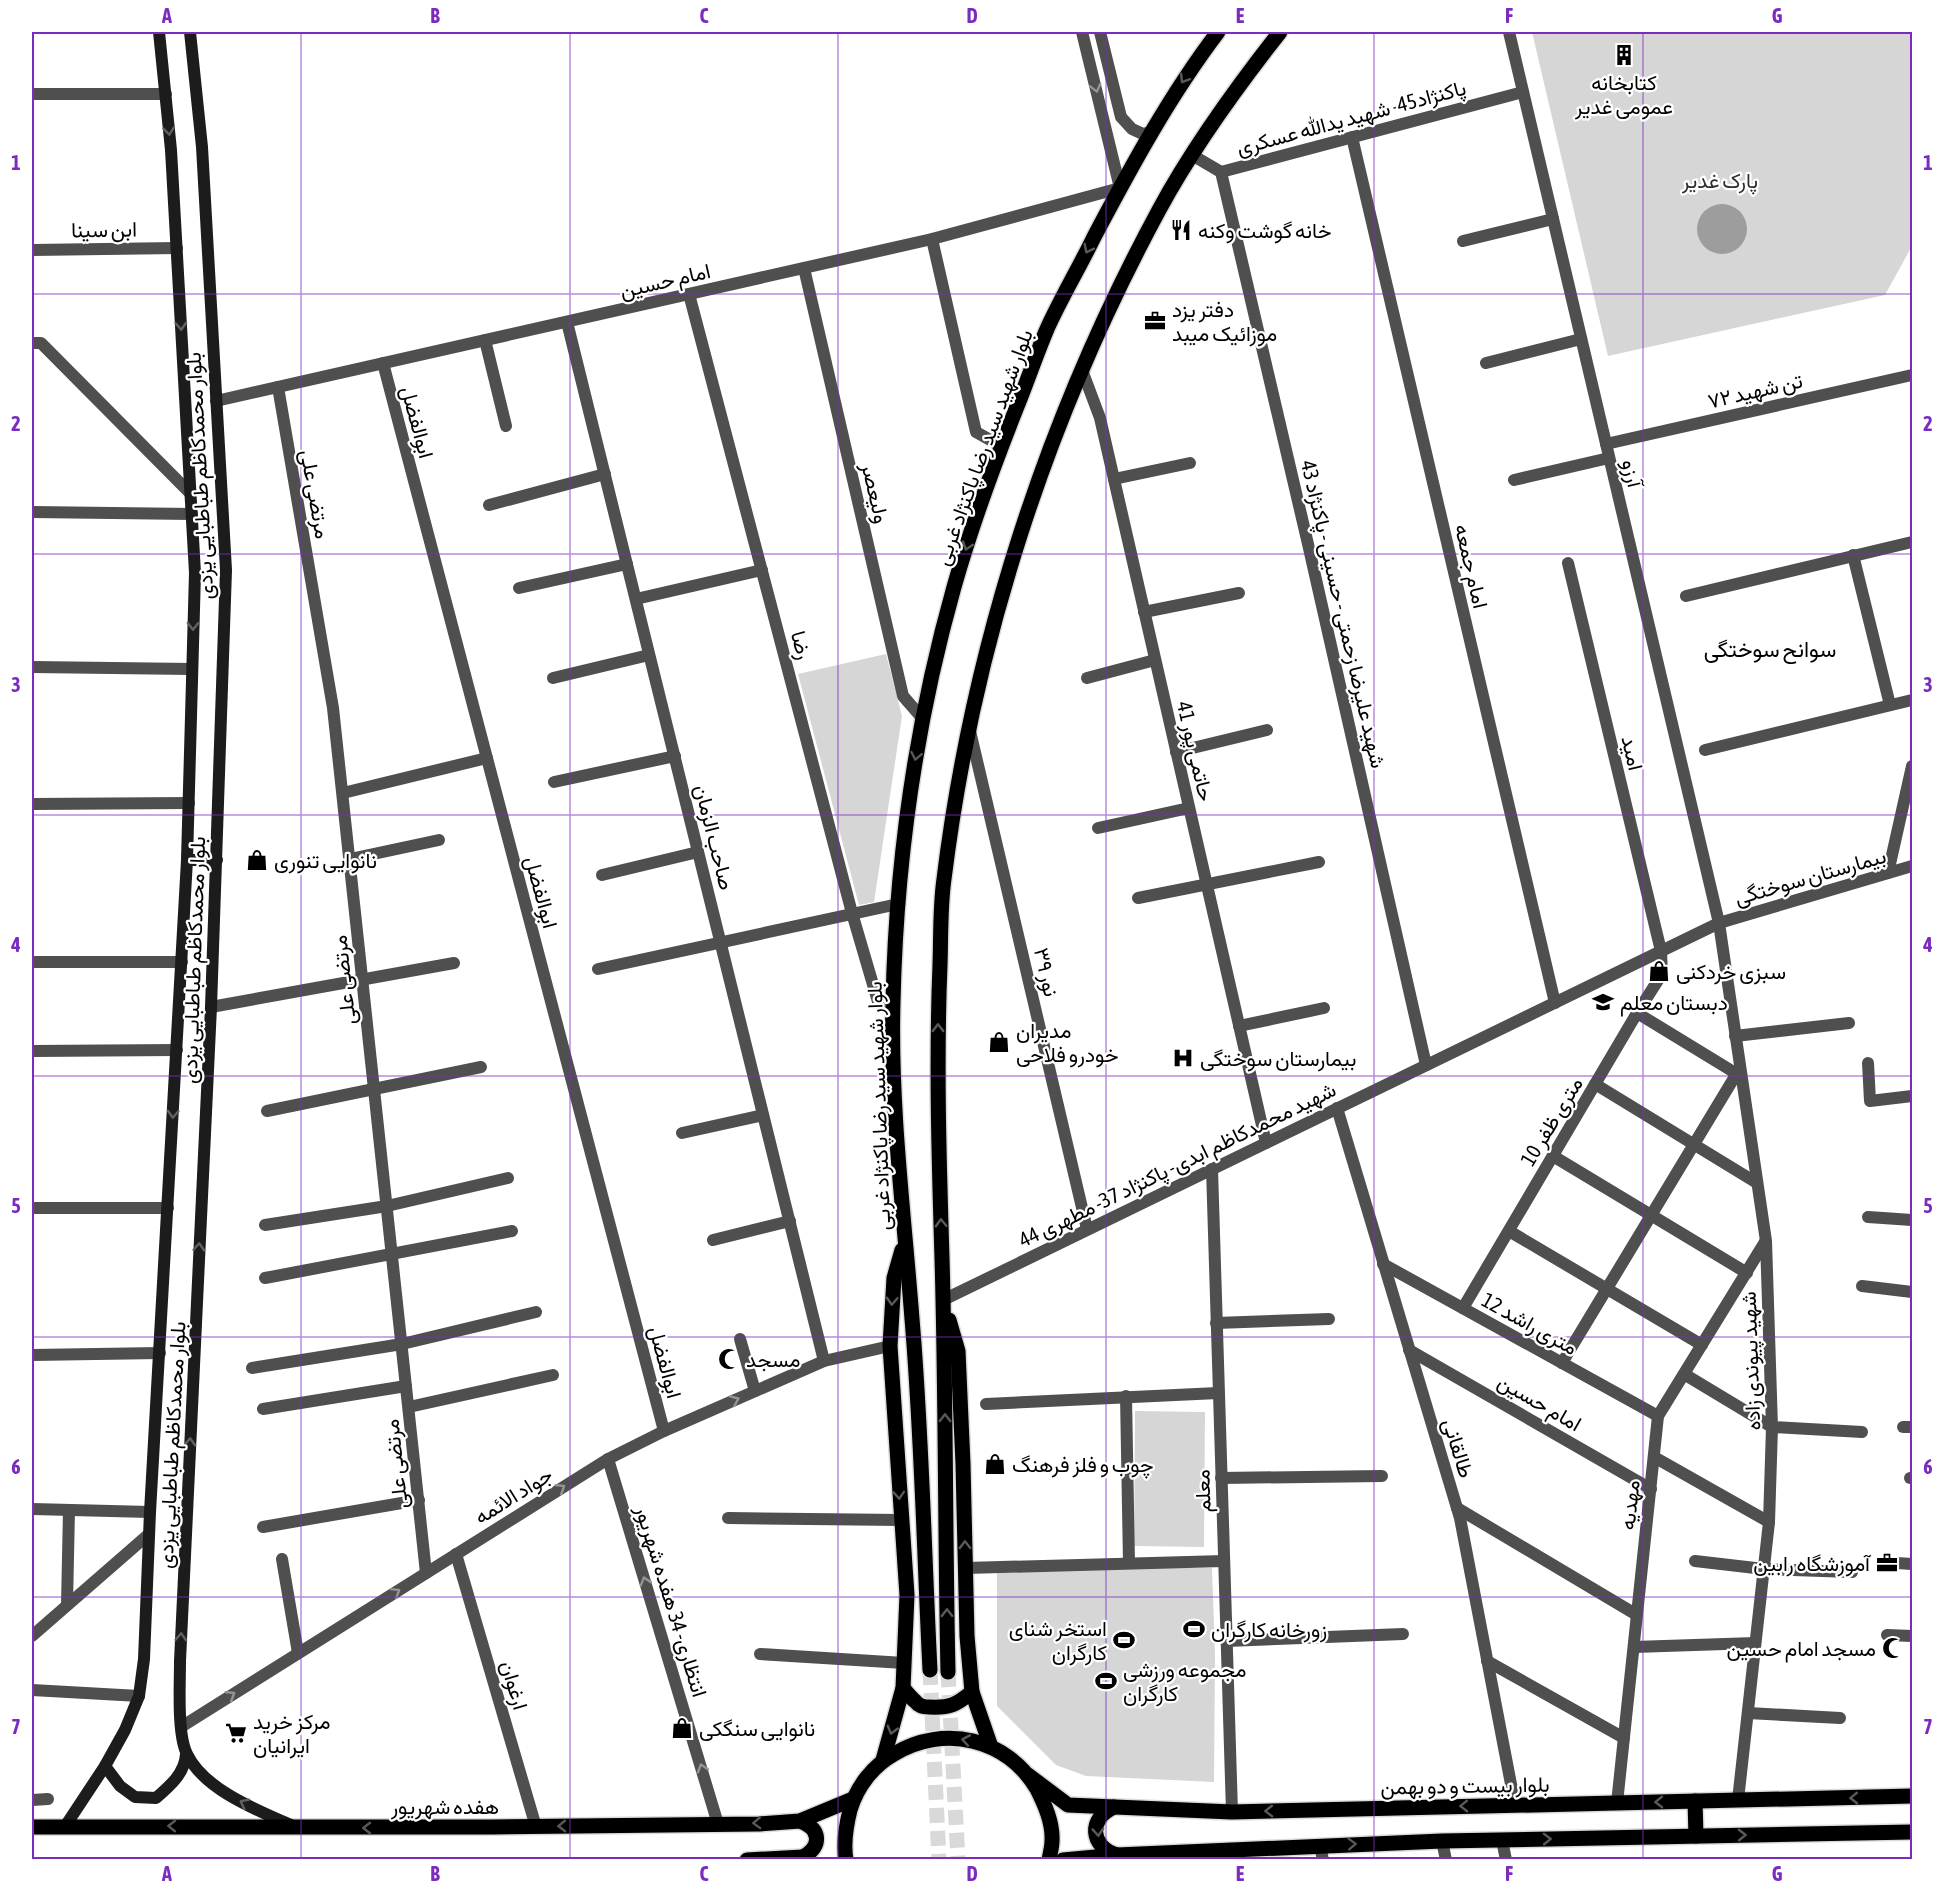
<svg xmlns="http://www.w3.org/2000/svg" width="1944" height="1891" font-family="'Asap Condensed',Vazirmatn,sans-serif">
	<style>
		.park { fill: #d6d6d6 }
		.water { fill: #9d9d9d }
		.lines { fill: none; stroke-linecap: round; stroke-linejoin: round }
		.primary-tunnel { stroke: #d9d9d9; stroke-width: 15; stroke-dasharray: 15 8; stroke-linecap: butt }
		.primary-casing { stroke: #dbdbdb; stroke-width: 18 }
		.minor { stroke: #4f4f4f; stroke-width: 12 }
		.tertiary { stroke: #4f4f4f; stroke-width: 12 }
		.secondary { stroke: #1c1c1c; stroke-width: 12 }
		.primary { stroke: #000; stroke-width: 15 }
		.oneway { stroke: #595959 }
		.oneway2 { stroke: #959595 }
		.oneway3 { stroke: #606060 }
		.grid { fill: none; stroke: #7b2cbf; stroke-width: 1.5; stroke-opacity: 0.55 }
		.labels { text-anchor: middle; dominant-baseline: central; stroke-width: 4.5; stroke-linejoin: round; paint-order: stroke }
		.poi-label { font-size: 21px; fill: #000; stroke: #fff; text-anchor: start }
		.street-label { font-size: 21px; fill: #000; stroke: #fff }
		.park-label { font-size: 21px; fill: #2d2d2d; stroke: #fff }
		.neighbourhood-label { font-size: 22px; fill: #000; stroke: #fff }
		.neatline { fill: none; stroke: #7b2cbf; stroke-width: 2 }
		.grid-label { font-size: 20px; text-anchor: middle; font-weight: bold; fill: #7b2cbf }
	</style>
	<rect width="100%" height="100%" fill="#fff"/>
	<g class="park">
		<path d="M1532 32H1912V246L1885 295 1608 356Z"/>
		<path d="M886 654 902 716 874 902 859 905 798 674Z"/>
		<path d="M1135 1411 1205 1412 1204 1547 1134 1546Z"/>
		<path d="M997 1567 1212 1568 1215 1655 1214 1782 1086 1776 1056 1765 997 1706Z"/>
	</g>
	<circle class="water" cx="1722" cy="229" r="25"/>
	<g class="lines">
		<g class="primary-tunnel">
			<path d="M930 1670 939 1860"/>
			<path d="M948 1672 958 1860"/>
		</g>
		<defs>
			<g id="primary">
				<path d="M949 1320 958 1351 963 1464 967 1636 972 1692 991 1747"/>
				<path d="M930 1670C924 1553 922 1436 912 1319 904 1214 890 1107 893 1002 896 862 916 722 954 587 971 527 993 467 1016 409 1027 382 1036 355 1047 329 1061 298 1079 268 1094 237 1131 167 1170 95 1218 32"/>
				<path d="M948 1672C945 1534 946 1396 942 1258 939 1160 936 1062 940 965 941 936 940 907 944 879 973 645 1047 417 1159 210 1193 147 1236 88 1280 32"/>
				<path d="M903 1688C907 1693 911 1698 916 1702 919 1706 924 1707 929 1707 950 1708 956 1705 972 1692"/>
				<path d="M883 1760 903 1688 907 1595 890 1346 894 1278 902 1250"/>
				<path d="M1028 1775 1068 1805 1232 1812 1912 1796"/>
				<path d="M1695 1801 1696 1836"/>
				<path d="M1114 1807C1088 1818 1090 1847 1117 1855"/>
				<path d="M800 1821C821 1829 822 1846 803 1857"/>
				<path d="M32 1827H492L759 1824 800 1821 853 1799"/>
				<path d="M747 1860 803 1857 808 1860"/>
				<path d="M846 1860C843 1843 846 1826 850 1810 857 1786 873 1766 894 1754 944 1724 1007 1738 1037 1789 1045 1805 1053 1823 1052 1841 1052 1847 1050 1854 1049 1860"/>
				<path d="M1063 1860 1117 1855 1442 1841 1912 1832"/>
			</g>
		</defs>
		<use href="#primary" class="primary-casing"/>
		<g class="minor">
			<path d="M1509 32 1719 923 1766 1241 1772 1427 1769 1522 1738 1800"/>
			<path d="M32 94H166"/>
			<path d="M1352 137 1555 1003"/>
			<path d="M1192 155 1221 172 1523 92"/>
			<path d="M1221 172 1308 544 1426 1065"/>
			<path d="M932 239 976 432 1001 446"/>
			<path d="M1463 241 1553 219"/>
			<path d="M804 268 903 696 923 719"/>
			<path d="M689 294 852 913 879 1005"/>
			<path d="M567 322 824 1361"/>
			<path d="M485 340 506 426"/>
			<path d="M32 343H41L190 493"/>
			<path d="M383 363 664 1431"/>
			<path d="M1486 363 1581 339"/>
			<path d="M1082 370 1100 418 1266 1143"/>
			<path d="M278 387 333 708 426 1573"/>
			<path d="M216 401 932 239 1120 188"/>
			<path d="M1606 444 1912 375"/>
			<path d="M1114 479 1190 463"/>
			<path d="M1514 480 1609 458"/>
			<path d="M489 505 605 474"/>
			<path d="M32 512 192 514"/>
			<path d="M1853 555 1890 705"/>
			<path d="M519 588 627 564"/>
			<path d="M1686 596 1912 542"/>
			<path d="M636 599 762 570"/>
			<path d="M1144 612 1239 593"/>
			<path d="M32 667 192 669"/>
			<path d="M553 678 649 655"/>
			<path d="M1087 678 1155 660"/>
			<path d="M970 731 1087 1229"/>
			<path d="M1705 750 1912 700"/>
			<path d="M1176 752 1267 730"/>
			<path d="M554 782 675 756"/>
			<path d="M343 793 487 758"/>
			<path d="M32 804 189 803"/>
			<path d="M1098 828 1189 808"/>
			<path d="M350 859 439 840"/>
			<path d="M1888 873 1912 766"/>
			<path d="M602 875 698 852"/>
			<path d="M1138 898 1319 862"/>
			<path d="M32 962H182"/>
			<path d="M598 969 898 904"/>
			<path d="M211 1007 454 963"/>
			<path d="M1637 1013 1737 1074"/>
			<path d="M1239 1026 1324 1008"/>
			<path d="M1735 1036 1849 1023"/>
			<path d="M32 1051 177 1050"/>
			<path d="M1868 1063 1870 1101 1912 1096"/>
			<path d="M1595 1084 1757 1183"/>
			<path d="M1337 1108 1460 1518 1515 1805"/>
			<path d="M267 1111 481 1067"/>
			<path d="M682 1133 763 1115"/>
			<path d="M1553 1156 1747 1273"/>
			<path d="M1212 1169 1232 1812"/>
			<path d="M32 1208H168"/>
			<path d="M1868 1217 1912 1220"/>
			<path d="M265 1225 387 1206 508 1178"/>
			<path d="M1509 1231 1702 1345"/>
			<path d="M713 1240 790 1221"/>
			<path d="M1383 1264 1658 1416"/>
			<path d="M265 1278 512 1231"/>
			<path d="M1862 1286 1912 1292"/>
			<path d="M1463 1308 1637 1013 1662 974 1661 951 1568 563"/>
			<path d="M1216 1323 1329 1319"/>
			<path d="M740 1339 755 1391"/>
			<path d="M1409 1350 1651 1489"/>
			<path d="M32 1355 160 1353"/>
			<path d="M1562 1363 1740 1068"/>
			<path d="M252 1368 402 1344 536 1312"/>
			<path d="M1684 1374 1772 1427 1862 1432"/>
			<path d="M1126 1396 1129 1563"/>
			<path d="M986 1404 1218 1393"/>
			<path d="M409 1407 553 1375"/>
			<path d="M263 1409 406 1386"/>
			<path d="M1903 1427H1912"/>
			<path d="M1654 1457 1769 1522"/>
			<path d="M608 1459 718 1824"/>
			<path d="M1221 1478 1382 1476"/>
			<path d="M1910 1478H1912"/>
			<path d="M1457 1508 1637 1615"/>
			<path d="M32 1509 150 1512"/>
			<path d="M728 1518 901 1520"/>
			<path d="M263 1527 419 1500"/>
			<path d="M456 1554 536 1827"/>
			<path d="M282 1559 298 1653"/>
			<path d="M1695 1561 1764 1569 1852 1572"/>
			<path d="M1897 1563 1912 1564"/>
			<path d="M966 1568 1224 1561"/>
			<path d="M67 1605 69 1510"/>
			<path d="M1887 1635 1912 1636"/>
			<path d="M32 1636 149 1534"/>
			<path d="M1226 1641 1403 1634"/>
			<path d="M1634 1647 1755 1643"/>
			<path d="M760 1654 904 1663"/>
			<path d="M1487 1661 1624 1738"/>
			<path d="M32 1690 139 1696"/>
			<path d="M1748 1713 1840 1718"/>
			<path d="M181 1727 608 1459 664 1431 824 1361 890 1346"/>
			<path d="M32 1800 48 1799"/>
			<path d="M1617 1803 1658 1416 1765 1242"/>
			<path d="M1502 1840 1506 1860"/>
			<path d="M1442 1841 1446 1860"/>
			<path d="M1320 1846 1323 1860"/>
		</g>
		<g class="tertiary">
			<path d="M1082 32 1120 188"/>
			<path d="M1100 32 1121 117 1132 129 1143 134 1153 132"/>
			<path d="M32 250 177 248"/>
			<path d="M943 1300 1719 923 1912 866"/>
		</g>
		<g class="secondary">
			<path d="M190 32 202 147 226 570 211 1007 180 1661C180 1684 177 1735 187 1754 204 1790 259 1811 293 1826"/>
			<path d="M187 860H217"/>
			<path d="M105 1766 120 1786 135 1797 156 1798C170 1786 185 1773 186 1754"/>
			<path d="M66 1825 105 1766 125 1730 139 1696 144 1659 150 1512 187 860 195 573 171 150 159 32"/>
		</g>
		<use href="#primary" class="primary"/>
	</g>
	<defs><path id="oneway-chevron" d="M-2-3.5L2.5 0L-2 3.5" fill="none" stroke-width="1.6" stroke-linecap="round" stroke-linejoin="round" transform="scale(1.5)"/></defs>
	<g class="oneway">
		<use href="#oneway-chevron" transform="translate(1184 79) rotate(121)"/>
		<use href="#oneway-chevron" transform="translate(1088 249) rotate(117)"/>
		<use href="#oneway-chevron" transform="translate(967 546) rotate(108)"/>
		<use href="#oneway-chevron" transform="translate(916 756) rotate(101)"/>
		<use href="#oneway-chevron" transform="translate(938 1028) rotate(-90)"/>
		<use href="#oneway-chevron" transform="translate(941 1223) rotate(-92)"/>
		<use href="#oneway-chevron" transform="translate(892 1301) rotate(93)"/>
		<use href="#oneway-chevron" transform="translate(945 1418) rotate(-90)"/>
		<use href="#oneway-chevron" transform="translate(899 1495) rotate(86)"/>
		<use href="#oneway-chevron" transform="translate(965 1545) rotate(-91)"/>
		<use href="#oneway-chevron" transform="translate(947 1613) rotate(-91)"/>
		<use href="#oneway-chevron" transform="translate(892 1730) rotate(105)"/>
		<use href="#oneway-chevron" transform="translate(966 1740) rotate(-170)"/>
		<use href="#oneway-chevron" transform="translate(1854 1798) rotate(179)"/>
		<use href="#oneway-chevron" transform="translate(1659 1802) rotate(179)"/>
		<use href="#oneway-chevron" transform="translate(1464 1806) rotate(179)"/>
		<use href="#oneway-chevron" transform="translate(1269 1811) rotate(179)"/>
		<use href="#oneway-chevron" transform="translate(757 1823) rotate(178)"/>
		<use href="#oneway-chevron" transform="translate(172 1826) rotate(-179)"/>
		<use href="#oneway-chevron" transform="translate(562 1826) rotate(179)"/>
		<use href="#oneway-chevron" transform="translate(367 1828) rotate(180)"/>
		<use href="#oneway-chevron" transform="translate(1098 1832) rotate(86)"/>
		<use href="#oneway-chevron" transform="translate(1742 1835) rotate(-1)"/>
		<use href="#oneway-chevron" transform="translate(1547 1839) rotate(-1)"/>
		<use href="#oneway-chevron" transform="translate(1352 1844) rotate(-2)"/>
	</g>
	<g class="oneway2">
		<use href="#oneway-chevron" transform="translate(1096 88) rotate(76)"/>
		<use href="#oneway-chevron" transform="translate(735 1400) rotate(-24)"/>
		<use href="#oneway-chevron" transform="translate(561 1488) rotate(-32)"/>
		<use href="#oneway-chevron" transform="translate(645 1581) rotate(-107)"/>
		<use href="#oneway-chevron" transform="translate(396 1592) rotate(-32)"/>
		<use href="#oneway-chevron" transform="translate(231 1695) rotate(-32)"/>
		<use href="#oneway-chevron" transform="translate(702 1768) rotate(-107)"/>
	</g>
	<g class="oneway3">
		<use href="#oneway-chevron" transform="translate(169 131) rotate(84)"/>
		<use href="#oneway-chevron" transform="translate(181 326) rotate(87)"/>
		<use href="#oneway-chevron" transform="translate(193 626) rotate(91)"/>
		<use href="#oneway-chevron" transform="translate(173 1114) rotate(93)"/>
		<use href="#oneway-chevron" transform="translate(199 1247) rotate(-87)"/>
		<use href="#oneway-chevron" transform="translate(190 1442) rotate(-87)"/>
		<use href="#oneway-chevron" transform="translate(181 1637) rotate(-87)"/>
		<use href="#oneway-chevron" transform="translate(244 1803) rotate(-153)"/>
	</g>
	<path class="grid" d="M301 32V1860M570 32V1860M838 32V1860M1106 32V1860M1374 32V1860M1643 32V1860M32 294H1912M32 554H1912M32 815H1912M32 1076H1912M32 1337H1912M32 1597H1912"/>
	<defs>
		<symbol id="building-bare" viewBox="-9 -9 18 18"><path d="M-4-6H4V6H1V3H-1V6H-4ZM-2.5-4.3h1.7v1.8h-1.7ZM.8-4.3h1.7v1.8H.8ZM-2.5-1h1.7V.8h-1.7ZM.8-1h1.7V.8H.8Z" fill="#000" stroke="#fff" stroke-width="2.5" paint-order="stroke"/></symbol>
		<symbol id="restaurant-bare" viewBox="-9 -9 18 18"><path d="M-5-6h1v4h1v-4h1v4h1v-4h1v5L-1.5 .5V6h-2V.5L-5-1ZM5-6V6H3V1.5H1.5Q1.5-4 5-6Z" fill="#000" stroke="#fff" stroke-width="2.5" paint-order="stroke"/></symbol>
		<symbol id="office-bare" viewBox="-9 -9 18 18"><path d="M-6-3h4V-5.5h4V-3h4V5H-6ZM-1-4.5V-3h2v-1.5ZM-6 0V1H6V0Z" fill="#000" stroke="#fff" stroke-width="2.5" paint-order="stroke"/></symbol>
		<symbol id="shop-bare" viewBox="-9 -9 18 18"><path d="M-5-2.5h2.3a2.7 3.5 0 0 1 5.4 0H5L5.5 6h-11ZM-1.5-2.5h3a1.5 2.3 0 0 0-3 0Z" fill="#000" stroke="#fff" stroke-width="2.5" paint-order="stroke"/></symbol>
		<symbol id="school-bare" viewBox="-9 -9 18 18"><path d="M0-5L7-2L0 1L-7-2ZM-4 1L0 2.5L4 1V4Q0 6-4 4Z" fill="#000" stroke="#fff" stroke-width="2.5" paint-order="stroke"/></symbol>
		<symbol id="hospital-bare" viewBox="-9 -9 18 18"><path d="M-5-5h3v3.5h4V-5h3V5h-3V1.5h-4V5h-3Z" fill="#000" stroke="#fff" stroke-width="2.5" paint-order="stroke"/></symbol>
		<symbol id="mosque-bare" viewBox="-9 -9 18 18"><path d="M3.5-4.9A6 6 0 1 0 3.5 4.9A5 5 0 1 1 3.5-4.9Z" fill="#000" stroke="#fff" stroke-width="2.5" paint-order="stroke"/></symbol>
		<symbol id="stadium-bare" viewBox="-9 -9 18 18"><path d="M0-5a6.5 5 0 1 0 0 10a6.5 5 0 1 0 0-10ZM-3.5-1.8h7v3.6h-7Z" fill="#000" stroke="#fff" stroke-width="2.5" paint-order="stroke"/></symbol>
		<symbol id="supermarket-bare" viewBox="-9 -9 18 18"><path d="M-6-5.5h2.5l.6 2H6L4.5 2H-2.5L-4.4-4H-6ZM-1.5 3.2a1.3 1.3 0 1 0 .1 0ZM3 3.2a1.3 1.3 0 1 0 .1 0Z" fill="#000" stroke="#fff" stroke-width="2.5" paint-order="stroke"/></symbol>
	</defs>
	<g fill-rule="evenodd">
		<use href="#building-bare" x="1609" y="40" width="30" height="30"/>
		<use href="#restaurant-bare" x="1166" y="215" width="30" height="30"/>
		<use href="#office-bare" x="1140" y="306" width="30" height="30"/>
		<use href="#shop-bare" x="242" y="845" width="30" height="30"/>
		<use href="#shop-bare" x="1644" y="956" width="30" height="30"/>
		<use href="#school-bare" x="1588" y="987" width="30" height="30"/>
		<use href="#shop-bare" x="984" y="1027" width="30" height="30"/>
		<use href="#hospital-bare" x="1168" y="1043" width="30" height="30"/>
		<use href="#mosque-bare" x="714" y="1344" width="30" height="30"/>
		<use href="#shop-bare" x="980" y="1449" width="30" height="30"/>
		<use href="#office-bare" x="1872" y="1548" width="30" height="30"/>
		<use href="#stadium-bare" x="1179" y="1614" width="30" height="30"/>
		<use href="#stadium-bare" x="1109" y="1625" width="30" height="30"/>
		<use href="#mosque-bare" x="1878" y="1633" width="30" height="30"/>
		<use href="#stadium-bare" x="1091" y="1666" width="30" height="30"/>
		<use href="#shop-bare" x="667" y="1713" width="30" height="30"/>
		<use href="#supermarket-bare" x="221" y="1718" width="30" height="30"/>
	</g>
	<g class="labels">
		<g class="poi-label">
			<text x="1624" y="82" text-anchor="middle">کتابخانه<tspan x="1624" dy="24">عمومی غدیر</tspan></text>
			<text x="1198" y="230">خانه گوشت وکنه</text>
			<text x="1172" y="309">دفتر یزد<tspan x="1172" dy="24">موزائیک میبد</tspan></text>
			<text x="274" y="860">نانوایی تنوری</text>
			<text x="1676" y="971">سبزی خردکنی</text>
			<text x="1620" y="1002">دبستان معلم</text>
			<text x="1016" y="1030">مدیران<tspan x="1016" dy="24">خودرو فلاحی</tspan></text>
			<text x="1200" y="1058">بیمارستان سوختگی</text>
			<text x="746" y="1359">مسجد</text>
			<text x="1012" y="1464">چوب و فلز فرهنگ</text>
			<text x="1870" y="1563" text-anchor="end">آموزشگاه رابین</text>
			<text x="1107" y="1628" text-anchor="end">استخر شنای<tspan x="1107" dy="24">کارگران</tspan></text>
			<text x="1211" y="1629">زورخانه کارگران</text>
			<text x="1876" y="1648" text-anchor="end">مسجد امام حسین</text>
			<text x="1123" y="1669">مجموعه ورزشی<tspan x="1123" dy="24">کارگران</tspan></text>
			<text x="253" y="1721">مرکز خرید<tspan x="253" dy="24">ایرانیان</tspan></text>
			<text x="699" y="1728">نانوایی سنگکی</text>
		</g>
		<g class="street-label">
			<text transform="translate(1351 117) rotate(-15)">پاکنژاد45- شهید یدالله عسکری</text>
			<text transform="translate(104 229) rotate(-1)">ابن سینا</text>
			<text transform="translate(665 280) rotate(-13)">امام حسین</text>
			<text transform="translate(1755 390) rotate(-13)">۷۲ تن شهید</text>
			<text transform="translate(418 422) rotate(75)">ابوالفضل</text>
			<text transform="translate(983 447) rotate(-70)">بلوار شهید سید رضا پاکنژاد غربی</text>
			<text transform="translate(1633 473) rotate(77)">آرزو</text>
			<text transform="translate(199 476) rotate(-93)">بلوار محمدکاظم طباطبایی یزدی</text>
			<text transform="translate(876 493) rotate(77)">ولیعصر</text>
			<text transform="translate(316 494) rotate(80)">مرتضی علی</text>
			<text transform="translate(1472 566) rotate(77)">امام جمعه</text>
			<text transform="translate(1344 614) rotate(77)">شهید علیرضا زحمتی - حسینی - پاکنژاد 43</text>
			<text transform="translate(802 645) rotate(75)">رضا</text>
			<text transform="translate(1196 751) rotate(77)">حاتمی پور 41</text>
			<text transform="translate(1633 753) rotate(77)">امید</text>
			<text transform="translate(715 837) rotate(76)">صاحب الزمان</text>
			<text transform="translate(1810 876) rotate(-16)">بیمارستان سوختگی</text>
			<text transform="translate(542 892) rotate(75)">ابوالفضل</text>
			<text transform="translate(193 960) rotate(-88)">بلوار محمدکاظم طباطبایی یزدی</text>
			<text transform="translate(1047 972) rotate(77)">نور ۳۹</text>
			<text transform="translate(343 980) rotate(-96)">مرتضی علی</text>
			<text transform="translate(878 1106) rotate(-92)">بلوار شهید سید رضا پاکنژاد غربی</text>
			<text transform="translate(1551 1121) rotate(-59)">10 متری ظفر</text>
			<text transform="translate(1177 1164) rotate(-26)">شهید محمدکاظم ابدی- پاکنژاد 37- مطهری 44</text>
			<text transform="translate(1530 1323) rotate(29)">12 متری راشد</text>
			<text transform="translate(1750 1361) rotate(-92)">شهید پیوندی زاده</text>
			<text transform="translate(666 1362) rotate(75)">ابوالفضل</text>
			<text transform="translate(1540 1402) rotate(30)">امام حسین</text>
			<text transform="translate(171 1445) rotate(-87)">بلوار محمدکاظم طباطبایی یزدی</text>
			<text transform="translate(1459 1448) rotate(73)">طالقانی</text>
			<text transform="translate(395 1464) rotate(-96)">مرتضی علی</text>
			<text transform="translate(1202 1491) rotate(-92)">معلم</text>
			<text transform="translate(513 1495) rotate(-32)">جواد الائمه</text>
			<text transform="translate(1629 1505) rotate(-84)">مهدیه</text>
			<text transform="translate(672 1601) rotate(73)">انتظاری- 34 هفده شهریور</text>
			<text transform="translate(515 1685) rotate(74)">ارغوان</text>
			<text transform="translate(1465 1785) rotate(-1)">بلوار بیست و دو بهمن</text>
			<text x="445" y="1806">هفده شهریور</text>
		</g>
		<g class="park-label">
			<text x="1720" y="180">پارک غدیر</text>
		</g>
		<g class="neighbourhood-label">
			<text x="1770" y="649">سوانح سوختگی</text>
		</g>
	</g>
	<rect width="1944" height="1891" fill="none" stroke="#ffffff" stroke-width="66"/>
	<rect x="33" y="33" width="1878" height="1825" class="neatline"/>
	<g class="grid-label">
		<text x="167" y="23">A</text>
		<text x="435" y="23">B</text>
		<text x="704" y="23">C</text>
		<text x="972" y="23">D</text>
		<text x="1240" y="23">E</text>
		<text x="1509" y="23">F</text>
		<text x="1777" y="23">G</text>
		<text x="16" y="170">1</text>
		<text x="1928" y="170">1</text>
		<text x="16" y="431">2</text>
		<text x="1928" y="431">2</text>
		<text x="16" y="692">3</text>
		<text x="1928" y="692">3</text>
		<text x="16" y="952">4</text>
		<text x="1928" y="952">4</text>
		<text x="16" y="1213">5</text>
		<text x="1928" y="1213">5</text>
		<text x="16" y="1474">6</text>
		<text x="1928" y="1474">6</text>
		<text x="16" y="1734">7</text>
		<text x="1928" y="1734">7</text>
		<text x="167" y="1881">A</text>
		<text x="435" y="1881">B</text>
		<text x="704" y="1881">C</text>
		<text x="972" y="1881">D</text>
		<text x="1240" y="1881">E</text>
		<text x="1509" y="1881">F</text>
		<text x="1777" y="1881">G</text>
	</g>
</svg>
